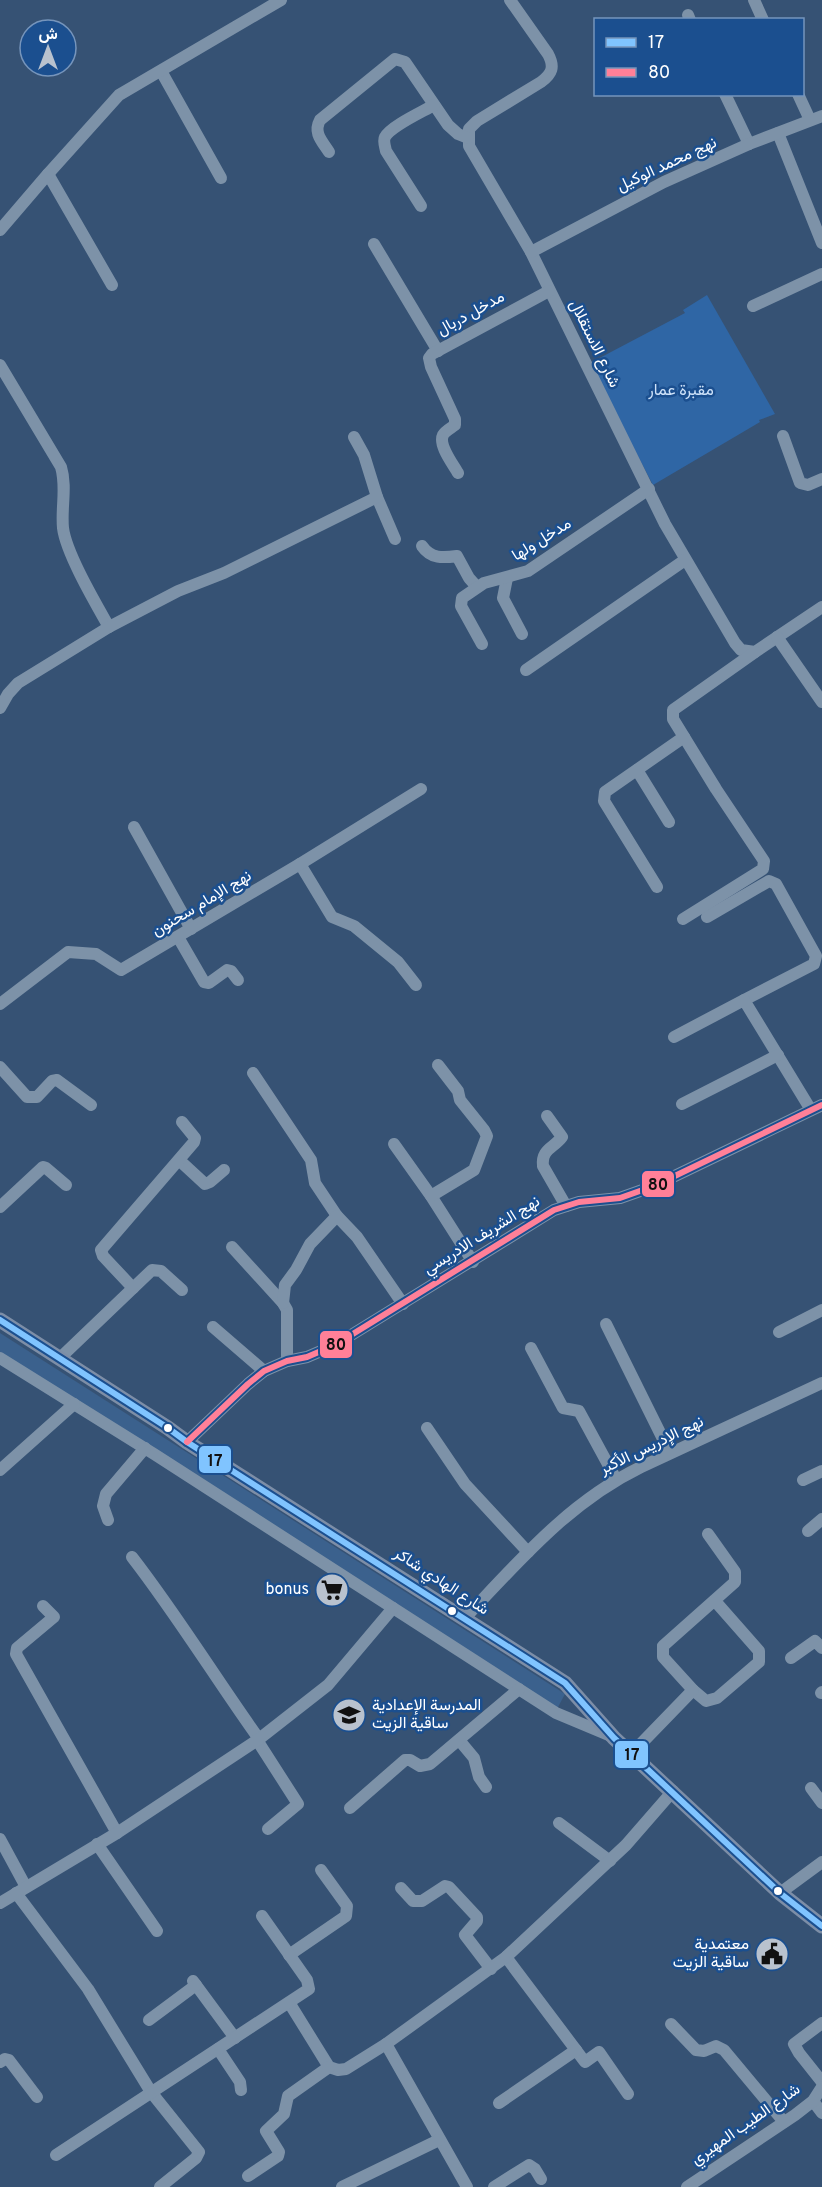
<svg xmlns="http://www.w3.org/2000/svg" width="822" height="2187" font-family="Overpass,Vazirmatn,sans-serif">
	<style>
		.green { fill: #2f66a5 }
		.water { fill: #3b618d }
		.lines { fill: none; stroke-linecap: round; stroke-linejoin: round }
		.minor { stroke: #7d92a8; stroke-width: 12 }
		.major { stroke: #7d8ea7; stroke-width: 15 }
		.bus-1-casing { stroke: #1b4f8f; stroke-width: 10 }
		.bus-2-casing { stroke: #1b4f8f; stroke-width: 10 }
		.bus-1 { stroke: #80c4ff; stroke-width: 6 }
		.bus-2 { stroke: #ff8098; stroke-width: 6 }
		.bus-dot { fill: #fff; stroke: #1b4f8f; stroke-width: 2 }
		.labels { text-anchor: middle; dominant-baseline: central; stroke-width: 5; stroke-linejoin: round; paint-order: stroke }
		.street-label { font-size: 16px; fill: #fff; stroke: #1b4f8f }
		.park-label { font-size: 16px; fill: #cfe3fa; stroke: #1b4f8f }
		.poi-label { font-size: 16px; fill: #fff; stroke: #1b4f8f; text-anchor: end }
		.line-badge { stroke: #1b4f8f; stroke-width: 2 }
		.pale-badge-label { font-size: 16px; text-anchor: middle; font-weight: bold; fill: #111 }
	</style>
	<rect width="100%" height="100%" fill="#365274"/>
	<path class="green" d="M707 295 775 414 759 420 760 422 653 485 605 393 592 362 685 313 683 310Z"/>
	<path class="water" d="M0 1333 565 1694 557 1709 0 1352Z"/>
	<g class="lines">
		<g class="minor">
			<path d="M510 0 548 54C555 67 552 74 541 82L477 121 469 129V146L531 252 665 524 735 643 741 650 755 652 822 607"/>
			<path d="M754 0 763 20"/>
			<path d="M688 15 690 20"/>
			<path d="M161 71 221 178"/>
			<path d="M725 94 749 144"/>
			<path d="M798 94 810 120"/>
			<path d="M778 133 822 243"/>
			<path d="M329 152C322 141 313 133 320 120L395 59 405 62 448 125 458 134 468 138"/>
			<path d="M48 174 112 285"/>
			<path d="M421 206 386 151C385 146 383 141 385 137 391 126 422 112 434 105"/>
			<path d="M0 230 48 174 119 95 281 0"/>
			<path d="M374 244 438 351"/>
			<path d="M531 252 664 182 749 144 822 116"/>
			<path d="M753 306 822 274"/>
			<path d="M0 365 61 467C67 487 61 507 63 528 66 553 96 604 109 627"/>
			<path d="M783 436 800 483 808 485 822 479"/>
			<path d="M458 473C453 464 438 445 443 435 445 431 451 428 455 425V419L431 367 429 358 432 354 549 291"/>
			<path d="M377 497 395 539"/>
			<path d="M422 546C431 559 443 558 457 556L469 578 477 587"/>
			<path d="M507 578 503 598 522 634"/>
			<path d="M777 637 822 702"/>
			<path d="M482 644 461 606 462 598 484 583 528 571 649 489"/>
			<path d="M526 670 685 560"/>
			<path d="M0 708 8 694 18 683 109 627 178 591 224 573 377 497 364 455 354 437"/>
			<path d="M637 770 669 822"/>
			<path d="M134 827 191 929"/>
			<path d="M300 864 332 917 354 926 398 962 416 985"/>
			<path d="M657 887 604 801 605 792 684 737"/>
			<path d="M707 917 769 881 776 884 816 956 814 964 744 1000"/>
			<path d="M683 919 763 869 764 861 716 789 673 719V710L755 652"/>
			<path d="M178 937 204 982 209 983 227 970 231 971 238 980"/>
			<path d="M0 1004 68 952 96 954 121 970 300 864 421 789"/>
			<path d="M674 1037 744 1000 811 1110"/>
			<path d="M0 1067 27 1097H37L52 1081 57 1080 91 1105"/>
			<path d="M253 1073 311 1160 315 1183 337 1216 357 1237 403 1304"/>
			<path d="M682 1104 778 1055"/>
			<path d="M547 1116 562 1137C554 1148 541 1149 543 1166L566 1206"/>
			<path d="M394 1144 431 1196 473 1262"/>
			<path d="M179 1160 205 1184 210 1182 224 1170"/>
			<path d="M431 1196 474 1170 487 1136 484 1130 460 1100 458 1091 438 1065"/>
			<path d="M0 1207 43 1167 46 1168 66 1185"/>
			<path d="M232 1247 283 1303 287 1310V1361"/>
			<path d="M133 1288 103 1256 101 1250 194 1142 195 1138 182 1122"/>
			<path d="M283 1303 285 1285 296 1270 310 1244 337 1216"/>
			<path d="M606 1324 670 1453"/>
			<path d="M213 1327 264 1371"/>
			<path d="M779 1332 822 1310"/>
			<path d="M531 1348 563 1408 579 1411 616 1479"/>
			<path d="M0 1358 154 1454 556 1713 611 1736"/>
			<path d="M60 1358 152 1270 161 1271 182 1290"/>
			<path d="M427 1428 465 1484 528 1552"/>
			<path d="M187 1442 248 1384 264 1371 287 1361 307 1357 335 1345 554 1210 579 1202 620 1198 654 1186 822 1105"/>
			<path d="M0 1470 74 1404"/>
			<path d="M803 1480 822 1471"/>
			<path d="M108 1520 103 1506 106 1494 145 1448"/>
			<path d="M808 1531 822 1519"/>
			<path d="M708 1534 735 1572V1582L663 1646V1657L693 1690 706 1701 717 1698 759 1662V1651L715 1601"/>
			<path d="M132 1557C177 1615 216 1679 259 1739"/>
			<path d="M43 1606 54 1617 17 1648 16 1654 117 1833"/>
			<path d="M465 1618C519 1561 569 1502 641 1467L822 1383"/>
			<path d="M791 1658 815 1641 822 1648"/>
			<path d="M821 1693 822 1692"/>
			<path d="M257 1740 298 1804 268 1829"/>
			<path d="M459 1740 474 1758 479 1777 486 1787"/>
			<path d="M632 1753 693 1690"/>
			<path d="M811 1788 822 1803"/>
			<path d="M350 1808 405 1760H410L420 1766 430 1764 519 1689"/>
			<path d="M559 1823 610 1861"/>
			<path d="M0 1839 26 1887"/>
			<path d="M97 1844 157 1931"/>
			<path d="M401 1888 413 1901H422L445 1886 449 1887 477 1917V1921L465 1935 491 1969"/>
			<path d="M16 1893 88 1989 151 2092 199 2152 196 2158 160 2187"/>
			<path d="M780 1893 822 1862"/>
			<path d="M0 1903 117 1833 259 1739 328 1685 393 1608"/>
			<path d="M289 1955 346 1916 347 1906 321 1870"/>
			<path d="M506 1957 585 2062 599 2052 628 2094"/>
			<path d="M193 1981 235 2038"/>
			<path d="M290 2004 329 2067 338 2070 346 2069 386 2044 506 1957 626 1845 673 1791"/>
			<path d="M149 2020 196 1985"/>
			<path d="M822 2023 794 2044 799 2053 822 2082"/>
			<path d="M671 2024 696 2050 704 2051 716 2046 724 2050 784 2122"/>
			<path d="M386 2044 467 2187"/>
			<path d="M218 2049 240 2082 241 2090"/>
			<path d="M0 2062 5 2059 9 2060 37 2097"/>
			<path d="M813 2101 822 2113"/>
			<path d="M499 2103 576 2050"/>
			<path d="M56 2155 309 1989 307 1980 262 1916"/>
			<path d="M248 2176 278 2156 279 2152 266 2131 284 2114 288 2096 329 2067"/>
			<path d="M342 2187 439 2140"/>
			<path d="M494 2187 529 2165 535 2169 541 2179"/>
			<path d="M687 2187 795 2115 813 2101 822 2087"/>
		</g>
		<path class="major" d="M0 1320 168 1428 187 1442 565 1683 614 1738 780 1893 822 1926"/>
		<defs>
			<path id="bus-1" d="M0 1320 168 1428 187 1442 565 1683 614 1738 780 1893 822 1926"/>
			<path id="bus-2" d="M187 1442 248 1384 264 1371 287 1361 307 1357 335 1345 554 1210 579 1202 620 1198 654 1186 822 1105"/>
		</defs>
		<use href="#bus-1" class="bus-1-casing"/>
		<use href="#bus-2" class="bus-2-casing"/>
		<use href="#bus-1" class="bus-1"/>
		<use href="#bus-2" class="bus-2"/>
	</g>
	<defs>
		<symbol id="supermarket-disc" viewBox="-11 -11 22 22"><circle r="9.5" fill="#b9c2ce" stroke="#1b4f8f"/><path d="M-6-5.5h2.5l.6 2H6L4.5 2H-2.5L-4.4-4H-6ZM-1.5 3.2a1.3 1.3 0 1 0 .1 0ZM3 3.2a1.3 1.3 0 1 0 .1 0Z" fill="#111"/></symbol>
		<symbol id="school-disc" viewBox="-11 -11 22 22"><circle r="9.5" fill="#b9c2ce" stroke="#1b4f8f"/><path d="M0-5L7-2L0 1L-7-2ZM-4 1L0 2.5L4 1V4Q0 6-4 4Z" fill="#111"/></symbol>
		<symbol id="civic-disc" viewBox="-11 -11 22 22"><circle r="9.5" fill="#b9c2ce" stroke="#1b4f8f"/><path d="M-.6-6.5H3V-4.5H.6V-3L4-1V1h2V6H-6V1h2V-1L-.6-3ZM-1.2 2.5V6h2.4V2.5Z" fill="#111"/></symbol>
	</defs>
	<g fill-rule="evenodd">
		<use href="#supermarket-disc" x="313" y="1571" width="38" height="38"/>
		<use href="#school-disc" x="330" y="1696" width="38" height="38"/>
		<use href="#civic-disc" x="753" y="1935" width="38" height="38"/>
	</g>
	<g class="bus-dot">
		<circle cx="168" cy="1428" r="5"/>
		<circle cx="452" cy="1611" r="5"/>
		<circle cx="778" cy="1891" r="5"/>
	</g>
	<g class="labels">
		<g class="street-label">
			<text transform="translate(667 165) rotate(-25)">نهج محمد الوكيل</text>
			<text transform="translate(471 314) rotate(-29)">مدخل دربال</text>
			<text transform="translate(594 344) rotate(64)">شارع الاستقلال</text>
			<text transform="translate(542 540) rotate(-32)">مدخل ولها</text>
			<text transform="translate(202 904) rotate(-31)">نهج الإمام سحنون</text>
			<text transform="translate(482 1236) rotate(-32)">نهج الشريف الادريسي</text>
			<text transform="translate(652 1446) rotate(-26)">نهج الإدريس الأكبر</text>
			<text transform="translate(441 1582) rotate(33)">شارع الهادي شاكر</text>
			<text transform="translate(746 2125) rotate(-35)">شارع الطيب المهيري</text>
		</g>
		<g class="park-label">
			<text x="681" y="391">مقبرة عمار</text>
		</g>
		<g class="poi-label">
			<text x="309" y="1590">bonus</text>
			<text x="372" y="1706" text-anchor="start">المدرسة الإعدادية<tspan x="372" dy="18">ساقية الزيت</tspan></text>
			<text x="749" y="1945">معتمدية<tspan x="749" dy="18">ساقية الزيت</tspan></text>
		</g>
	</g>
	<g class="line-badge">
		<rect x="641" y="1170" width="34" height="28" rx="6" fill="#ff8098"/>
		<rect x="319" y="1330" width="34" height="29" rx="6" fill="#ff8098"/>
		<rect x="198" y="1445" width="34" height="29" rx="6" fill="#80c4ff"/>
		<rect x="614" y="1740" width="35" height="29" rx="6" fill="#80c4ff"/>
	</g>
	<g class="pale-badge-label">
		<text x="658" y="1190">80</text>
		<text x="336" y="1350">80</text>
		<text x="215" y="1466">17</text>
		<text x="632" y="1760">17</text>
	</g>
	<rect x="594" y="18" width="210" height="78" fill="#1b4f8f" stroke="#7695bc" stroke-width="1.5"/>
	<rect x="606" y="38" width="30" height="9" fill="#80c4ff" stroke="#7695bc" stroke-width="1.5"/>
	<text x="648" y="48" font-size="18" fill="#ffffff">17</text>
	<rect x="606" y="68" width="30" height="9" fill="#ff8098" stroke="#7695bc" stroke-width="1.5"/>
	<text x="648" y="78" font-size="18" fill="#ffffff">80</text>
	<g transform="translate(48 48)"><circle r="28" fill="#1b4f8f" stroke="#7695bc" stroke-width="1.5"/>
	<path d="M0-4.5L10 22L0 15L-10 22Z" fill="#b9c2ce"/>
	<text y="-9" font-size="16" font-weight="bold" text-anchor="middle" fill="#ffffff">ش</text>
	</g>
</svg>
